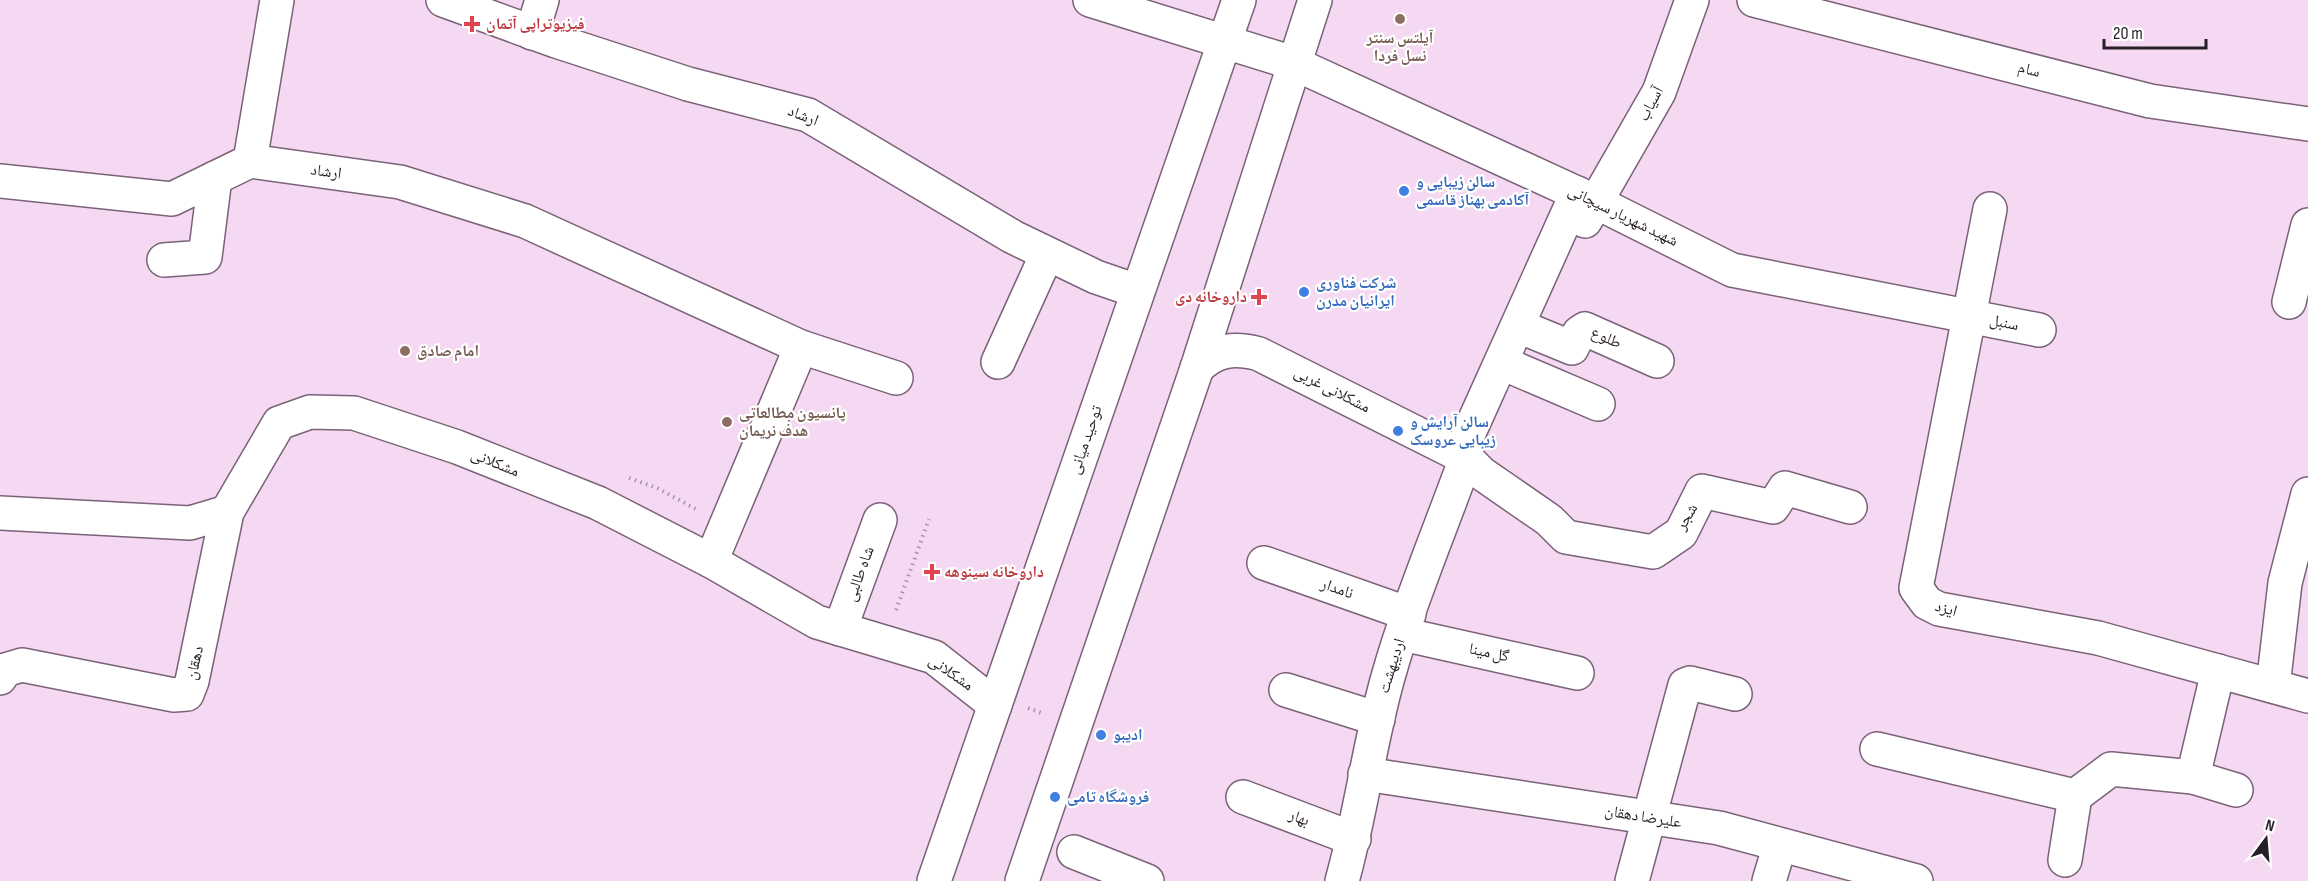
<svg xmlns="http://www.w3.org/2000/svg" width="2308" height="881" font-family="'Sofia Sans Condensed','Noto Naskh Arabic',sans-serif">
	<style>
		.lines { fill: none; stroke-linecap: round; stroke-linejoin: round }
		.street-casing { stroke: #7a6278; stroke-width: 36 }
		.secondary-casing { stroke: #7a6278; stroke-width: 36 }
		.path { stroke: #a994a7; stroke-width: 4; stroke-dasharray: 1.5 4.5; stroke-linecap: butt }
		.street { stroke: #fff; stroke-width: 33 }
		.secondary { stroke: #fff; stroke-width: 33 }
		.education-dot { fill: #8d6e63; stroke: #fff; stroke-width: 2 }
		.health-dot { fill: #e0444e; stroke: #fff; stroke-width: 2 }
		.shop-dot { fill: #3f7fe0; stroke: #fff; stroke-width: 2 }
		.labels { text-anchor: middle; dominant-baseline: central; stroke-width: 4.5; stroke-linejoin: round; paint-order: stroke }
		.health-label { font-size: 16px; font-weight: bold; fill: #be3a42; stroke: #fff; text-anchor: start }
		.education-label { font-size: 16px; font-weight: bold; fill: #785e54; stroke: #fff; text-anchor: start }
		.street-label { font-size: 16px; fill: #281e28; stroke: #fff }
		.shop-label { font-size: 16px; font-weight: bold; fill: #366cbe; stroke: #fff; text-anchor: start }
	</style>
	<rect width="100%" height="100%" fill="#f5d9f2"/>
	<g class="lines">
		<defs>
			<g id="street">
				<path d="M443 0 556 41 688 84 808 115 1013 237 1096 277 1137 291"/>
				<path d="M1754 0 2150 101 2308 124"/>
				<path d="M532 33 542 0"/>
				<path d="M1293 63 1594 201 1732 270 2039 330"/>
				<path d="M250 161 277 0"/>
				<path d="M0 181 172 199 250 161 400 182 525 221 801 347 896 378"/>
				<path d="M1990 209 1916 588 1927 603 1939 609 2098 638 2308 696"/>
				<path d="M1585 221 1659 92 1692 0"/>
				<path d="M164 260 205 257 215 178"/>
				<path d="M2289 302 2308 225"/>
				<path d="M1533 332 1572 348 1579 333 1585 329 1657 361"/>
				<path d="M998 362 1047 254"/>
				<path d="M1197 368C1215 350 1234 347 1259 354L1466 458 1481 473 1549 520 1566 537 1653 552 1681 533 1702 491 1773 507 1785 488 1850 507"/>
				<path d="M1516 369 1598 404"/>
				<path d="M0 513 190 523 227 512"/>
				<path d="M711 561 801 347"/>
				<path d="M1264 563 1409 614"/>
				<path d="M840 629 880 520"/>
				<path d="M1402 634 1577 673"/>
				<path d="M0 678 5 670 22 665 174 695 187 694 192 681 227 512 279 423 310 412 354 413 457 447 598 503 711 561 817 622 934 657 995 705"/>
				<path d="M2273 686 2285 583 2308 494"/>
				<path d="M1286 690 1378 719"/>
				<path d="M1877 749 2075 796 2111 769 2193 777 2218 671"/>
				<path d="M1365 774 1719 828 1916 881"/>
				<path d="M2193 777 2236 790"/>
				<path d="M1243 797 1354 839"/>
				<path d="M1074 852 1147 881"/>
				<path d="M2065 860 2075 796"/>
				<path d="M1342 881C1361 814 1369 744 1388 677 1409 603 1440 530 1466 458L1468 435 1577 193"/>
				<path d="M1632 881 1685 685 1690 683 1735 694"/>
				<path d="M1769 881 1780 845"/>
			</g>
			<g id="secondary">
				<path d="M1090 0 1293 63"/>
				<path d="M934 881 1239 0"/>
				<path d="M1022 881 1197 368 1315 0"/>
			</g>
		</defs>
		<use href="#street" class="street-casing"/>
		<use href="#secondary" class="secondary-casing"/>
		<g class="path">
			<path d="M629 478 657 488 696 509"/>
			<path d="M896 610 929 519"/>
			<path d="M1028 708 1044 714"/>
		</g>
		<use href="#street" class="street"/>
		<use href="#secondary" class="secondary"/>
	</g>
	<g class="education-dot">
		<circle cx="1400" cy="19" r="6"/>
		<circle cx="405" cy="351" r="6"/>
		<circle cx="727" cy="422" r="6"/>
	</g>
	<g class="health-dot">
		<path d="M469 15h6v6h6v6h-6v6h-6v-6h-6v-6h6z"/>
		<path d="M1256 288h6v6h6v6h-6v6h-6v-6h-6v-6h6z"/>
		<path d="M929 563h6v6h6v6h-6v6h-6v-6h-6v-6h6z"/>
	</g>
	<g class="shop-dot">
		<circle cx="1404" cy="191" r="6"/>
		<circle cx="1304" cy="292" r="6"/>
		<circle cx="1398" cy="431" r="6"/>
		<circle cx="1101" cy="735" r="6"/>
		<circle cx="1055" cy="797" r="6"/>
	</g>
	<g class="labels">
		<g class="health-label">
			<text x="486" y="24">فیزیوتراپی آتمان</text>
			<text x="1247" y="297" text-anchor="end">داروخانه دی</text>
			<text x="944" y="572">داروخانه سینوهه</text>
		</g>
		<g class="education-label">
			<text x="1400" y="38" text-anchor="middle">آیلتس سنتر<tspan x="1400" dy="18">نسل فردا</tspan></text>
			<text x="417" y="351">امام صادق</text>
			<text x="739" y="413">پانسیون مطالعاتی<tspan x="739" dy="18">هدف نریمان</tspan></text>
		</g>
		<g class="street-label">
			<text transform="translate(2029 70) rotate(14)">سام</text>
			<text transform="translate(1651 104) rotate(-62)">آسیاب</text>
			<text transform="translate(803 116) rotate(21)">ارشاد</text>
			<text transform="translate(326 172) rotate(8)">ارشاد</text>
			<text transform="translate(1623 216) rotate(26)">شهید شهریار سیچانی</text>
			<text transform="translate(2004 323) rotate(11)">سنبل</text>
			<text transform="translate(1606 338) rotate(24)">طلوع</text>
			<text transform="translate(1332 390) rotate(27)">مشکلانی غربی</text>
			<text transform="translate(1086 440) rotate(-71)">توحید میانی</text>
			<text transform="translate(495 463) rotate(22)">مشکلانی</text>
			<text transform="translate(1687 517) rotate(-59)">شجر</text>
			<text transform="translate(860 574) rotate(-70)">شاه طالبی</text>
			<text transform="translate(1337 589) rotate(19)">نامدار</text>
			<text transform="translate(1946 609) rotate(16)">ایزد</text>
			<text transform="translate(1489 653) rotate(12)">گل مینا</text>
			<text transform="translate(195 663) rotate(-77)">دهقان</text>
			<text transform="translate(1392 666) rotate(-73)">اردیبهشت</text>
			<text transform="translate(951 673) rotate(35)">مشکلانی</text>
			<text transform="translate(1643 817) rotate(9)">علیرضا دهقان</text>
			<text transform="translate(1299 818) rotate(21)">بهار</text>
		</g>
		<g class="shop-label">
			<text x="1416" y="182">سالن زیبایی و<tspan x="1416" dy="18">آکادمی بهناز قاسمی</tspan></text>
			<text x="1316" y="283">شرکت فناوری<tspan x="1316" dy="18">ایرانیان مدرن</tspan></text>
			<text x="1410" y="422">سالن آرایش و<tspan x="1410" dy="18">زیبایی عروسک</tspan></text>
			<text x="1113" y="735">ادیبو</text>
			<text x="1067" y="797">فروشگاه تامی</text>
		</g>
	</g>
	<g transform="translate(2266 839) rotate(16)" stroke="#ffffff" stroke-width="4.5" paint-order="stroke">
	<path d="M0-4.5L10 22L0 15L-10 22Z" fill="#281e28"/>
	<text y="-9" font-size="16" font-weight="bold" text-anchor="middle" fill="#281e28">N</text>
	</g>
	<path d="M2104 39v9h102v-9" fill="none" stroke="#281e28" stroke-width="3"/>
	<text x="2113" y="39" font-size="18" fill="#281e28" stroke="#ffffff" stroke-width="4.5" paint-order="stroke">20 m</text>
</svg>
